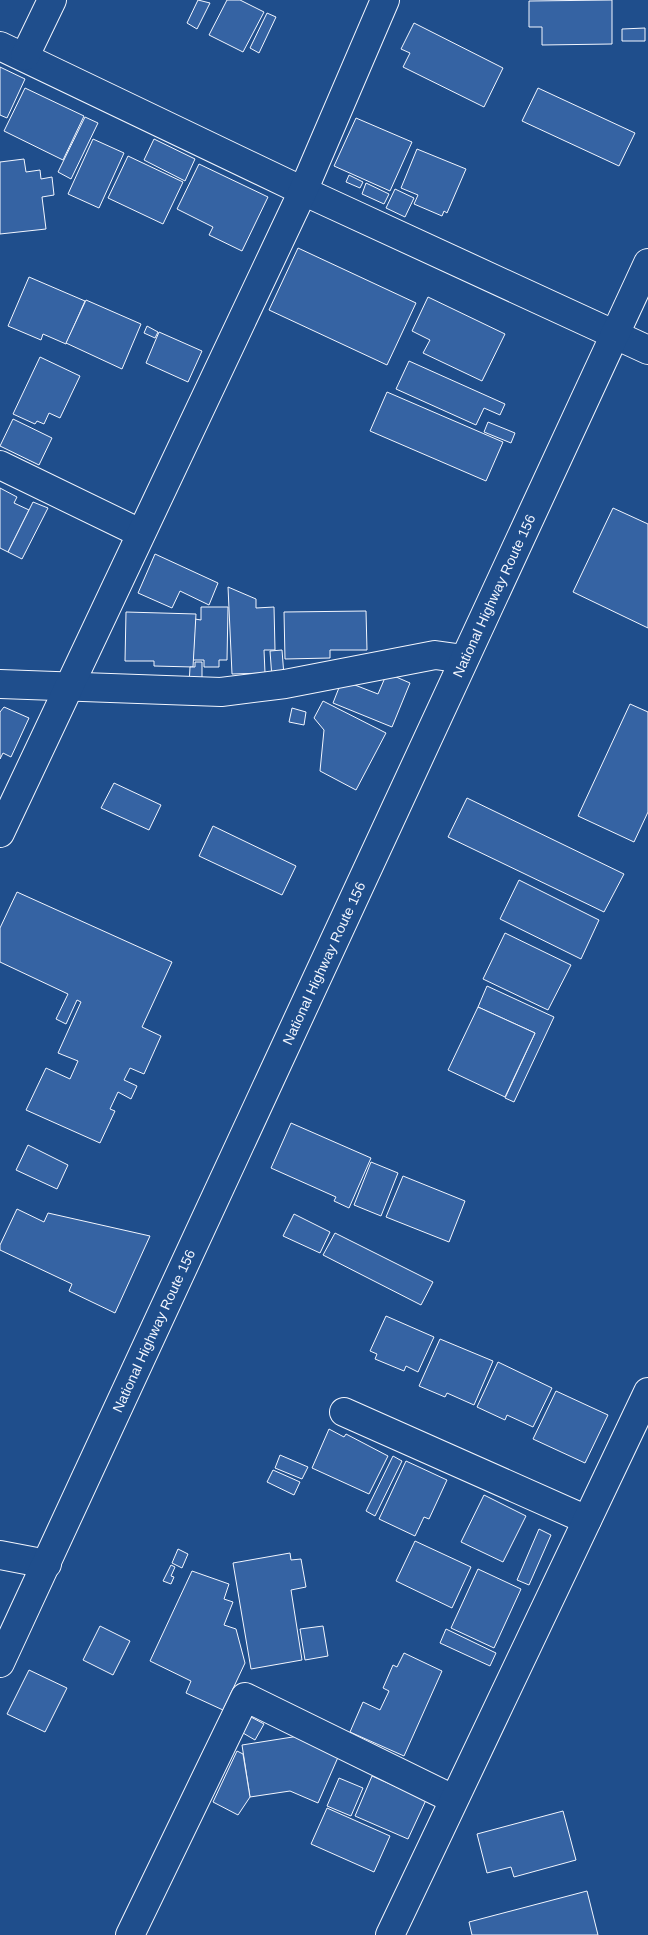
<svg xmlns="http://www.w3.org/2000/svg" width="648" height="1935" font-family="Arial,sans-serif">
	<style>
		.building { fill: #3563a3; stroke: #f2f6ff }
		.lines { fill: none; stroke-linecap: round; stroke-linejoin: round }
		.minor-casing { stroke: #f2f6ff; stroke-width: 30 }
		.highway-casing { stroke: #f2f6ff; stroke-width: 30 }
		.minor { stroke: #1f4e8c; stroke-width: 28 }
		.highway { stroke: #1f4e8c; stroke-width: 28 }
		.labels { text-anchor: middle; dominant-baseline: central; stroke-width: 4; stroke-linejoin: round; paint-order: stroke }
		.street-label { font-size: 14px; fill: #f2f6ff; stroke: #1f4e8c }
	</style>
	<rect width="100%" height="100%" fill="#1f4e8c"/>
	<g class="building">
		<path d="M198 0 210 3 197 29 187 23Z"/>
		<path d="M227 0H240L264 12 243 52 209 35Z"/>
		<path d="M612 0V44L542 45V27H529V1Z"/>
		<path d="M267 13 276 17 259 53 250 48Z"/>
		<path d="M414 23 503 68 484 107 403 67 410 53 401 49Z"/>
		<path d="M645 28V41H622V29Z"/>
		<path d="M0 67 25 79 7 118 0 115Z"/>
		<path d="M25 88 84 116 63 160 4 131Z"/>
		<path d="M538 88 635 133 619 166 522 121Z"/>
		<path d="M85 117 98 123 71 179 58 172Z"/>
		<path d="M356 118 412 142 390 191 334 166Z"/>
		<path d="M93 139 124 153 99 208 68 194Z"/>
		<path d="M154 139 195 159 185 181 144 160Z"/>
		<path d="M417 149 466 169 447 213 444 211 442 216 414 204 418 195 401 188Z"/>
		<path d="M128 156 183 182 163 224 108 198Z"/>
		<path d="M24 159 26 172 40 170 41 179 52 177 54 195 42 197 46 229 0 234V162Z"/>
		<path d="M199 164 268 197 242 251 209 235 213 227 177 209Z"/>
		<path d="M349 175 363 182 360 188 346 182Z"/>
		<path d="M366 183 389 194 384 204 362 194Z"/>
		<path d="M395 189 414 198 405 217 386 208Z"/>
		<path d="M298 248 416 303 387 365 269 310Z"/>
		<path d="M29 277 85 301 66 344 43 334 41 340 8 326Z"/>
		<path d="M428 297 505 334 482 381 423 353 430 340 412 331Z"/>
		<path d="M86 300 141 324 122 369 66 343Z"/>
		<path d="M147 326 158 332 155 338 144 333Z"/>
		<path d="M159 332 202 351 188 382 146 363Z"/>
		<path d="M40 357 80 376 60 418 49 413 44 424 37 421 35 424 13 414Z"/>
		<path d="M409 361 505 404 500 415 484 408 476 425 396 389Z"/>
		<path d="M387 392 503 442 486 481 370 431Z"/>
		<path d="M13 419 52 438 39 465 0 446Z"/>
		<path d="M488 422 515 433 511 443 484 432Z"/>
		<path d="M0 488 17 497 14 503 29 510 8 552 0 548Z"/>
		<path d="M33 502 48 508 22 559 8 552Z"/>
		<path d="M613 508 648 524V628L573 592Z"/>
		<path d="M155 554 218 583 209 605 180 591 172 608 138 593Z"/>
		<path d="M228 587 256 599V608L274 607 275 650H264L265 673 232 674Z"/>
		<path d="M201 607H228L227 660H219V667H204V660H193L195 619 201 620Z"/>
		<path d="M366 611 367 650H330V658L285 659 284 612Z"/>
		<path d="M126 612 196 614 193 667 154 666V661H125Z"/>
		<path d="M282 650 284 676 272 678 270 651Z"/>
		<path d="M195 662H202V684L189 685 190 667H195Z"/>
		<path d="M387 673 410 683 392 727 333 703 342 680 378 694Z"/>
		<path d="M323 701 386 733 356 790 320 771 324 730 314 718Z"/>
		<path d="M630 704 648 712V812L634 842 578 816Z"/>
		<path d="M4 707 29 718 11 757 3 753 0 759V712Z"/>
		<path d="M292 708 306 712 304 725 289 722Z"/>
		<path d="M114 783 161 805 149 830 101 808Z"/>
		<path d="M467 798 624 874 604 912 448 837Z"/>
		<path d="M213 826 296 866 282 895 199 856Z"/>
		<path d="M519 880 599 920 581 959 500 919Z"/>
		<path d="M17 892 172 962 142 1027 161 1036 144 1074 130 1068 124 1080 137 1086 131 1099 118 1092 110 1109 115 1111 100 1143 26 1110 46 1068 70 1079 78 1061 58 1053 81 1002 77 1000 66 1024 56 1019 68 994 0 962V928Z"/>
		<path d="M505 933 571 965 548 1010 483 979Z"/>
		<path d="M487 986 554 1017 514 1102 505 1098 535 1033 478 1007Z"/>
		<path d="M478 1007 535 1033 505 1097 448 1070Z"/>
		<path d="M291 1123 371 1158 349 1208 334 1201 336 1197 271 1168Z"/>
		<path d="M28 1145 68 1165 57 1189 16 1170Z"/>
		<path d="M371 1162 398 1173 381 1216 354 1205Z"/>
		<path d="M403 1176 465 1201 449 1242 386 1217Z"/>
		<path d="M17 1209 44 1222 48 1213 150 1236 115 1313 69 1291 72 1284 0 1250V1245Z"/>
		<path d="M294 1214 330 1232 320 1253 283 1236Z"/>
		<path d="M335 1233 433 1282 421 1305 323 1255Z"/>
		<path d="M386 1316 434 1337 418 1372 406 1366 404 1371 375 1359 377 1354 370 1351Z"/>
		<path d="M440 1339 493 1361 474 1405 447 1393 445 1397 419 1386Z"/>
		<path d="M498 1362 552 1388 533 1427 507 1415 505 1420 477 1407Z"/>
		<path d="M556 1391 608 1415 585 1463 533 1439Z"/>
		<path d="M329 1429 344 1437 346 1434 388 1456 369 1494 312 1468Z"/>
		<path d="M280 1455 308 1467 302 1479 275 1468Z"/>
		<path d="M393 1456 402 1461 375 1516 366 1511Z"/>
		<path d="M406 1461 447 1480 429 1519 424 1517 415 1536 379 1519Z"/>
		<path d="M273 1470 300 1482 294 1495 267 1482Z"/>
		<path d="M484 1495 526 1516 503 1562 461 1542Z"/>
		<path d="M539 1529 551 1535 529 1585 517 1580Z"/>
		<path d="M415 1541 471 1567 452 1608 396 1581Z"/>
		<path d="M178 1549 188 1554 182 1568 172 1563Z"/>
		<path d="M290 1553 291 1560 301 1559 306 1587 291 1590 302 1660 251 1669 233 1563Z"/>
		<path d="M171 1565 175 1567 171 1576 174 1577 171 1584 163 1581Z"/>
		<path d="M478 1569 521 1589 494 1648 451 1628Z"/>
		<path d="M192 1571 229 1584 224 1599 233 1602 224 1625 236 1629 245 1663 223 1710 186 1693 191 1681 150 1661Z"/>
		<path d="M100 1626 130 1641 113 1675 83 1660Z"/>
		<path d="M323 1626 328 1656 305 1660 300 1629Z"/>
		<path d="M446 1629 496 1653 490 1666 440 1643Z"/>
		<path d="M404 1653 442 1671 404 1756 350 1732 363 1702 380 1710 389 1691 383 1688 393 1665 397 1667Z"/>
		<path d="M29 1670 67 1688 45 1732 7 1714Z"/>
		<path d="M251 1717 264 1724 255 1740 243 1733Z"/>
		<path d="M299 1736 339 1755 318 1803 290 1791 250 1797 242 1745Z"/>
		<path d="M237 1751 243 1754 250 1797 238 1815 213 1802Z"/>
		<path d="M372 1776 426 1800 408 1839 355 1816Z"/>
		<path d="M339 1778 363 1788 351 1816 327 1806Z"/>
		<path d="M327 1808 390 1836 374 1872 311 1844Z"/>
		<path d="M563 1811 576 1860 514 1877 511 1867 487 1873 477 1834Z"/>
		<path d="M587 1891 598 1935H472L469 1922Z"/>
	</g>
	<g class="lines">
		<defs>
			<g id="minor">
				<path d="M0 46 303 191 648 350"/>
				<path d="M25 56 52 0"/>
				<path d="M0 465 140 533"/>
				<path d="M0 684 221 692 285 684 435 655 464 659"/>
				<path d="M0 833 303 191 385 0"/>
				<path d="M344 1412 587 1520"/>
				<path d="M0 1555 47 1564"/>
				<path d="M130 1935 245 1697 453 1799"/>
				<path d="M390 1935 648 1392"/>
			</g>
			<g id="highway">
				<path id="s1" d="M0 1663 648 263"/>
			</g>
		</defs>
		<use href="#minor" class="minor-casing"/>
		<use href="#highway" class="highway-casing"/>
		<use href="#minor" class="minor"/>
		<use href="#highway" class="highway"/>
	</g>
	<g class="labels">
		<g class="street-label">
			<text stroke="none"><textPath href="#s1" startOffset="1176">National Highway Route 156</textPath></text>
			<text stroke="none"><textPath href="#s1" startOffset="771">National Highway Route 156</textPath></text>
			<text stroke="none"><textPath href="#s1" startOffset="366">National Highway Route 156</textPath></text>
		</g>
	</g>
</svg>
